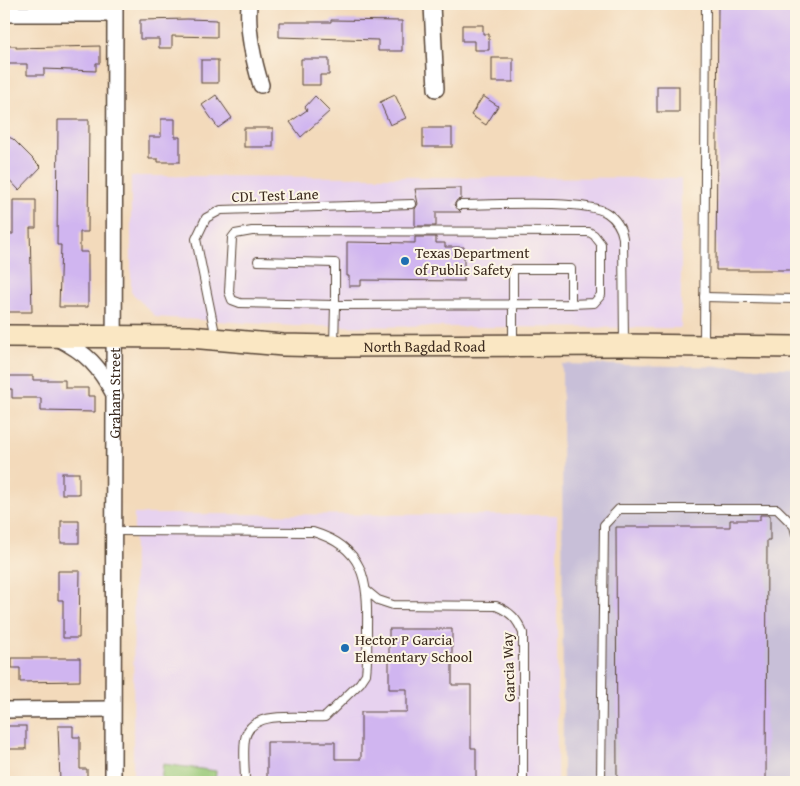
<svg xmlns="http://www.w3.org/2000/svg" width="800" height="786" font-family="'Gentium Book Plus',serif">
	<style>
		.built { fill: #e7d2ef }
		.industrial { fill: #c8bfd8 }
		.green { fill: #99c979; stroke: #6a7a4c }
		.building { fill: #d0b5f0 }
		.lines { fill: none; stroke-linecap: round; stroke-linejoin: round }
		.lane-casing { stroke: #574436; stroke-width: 10 }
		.street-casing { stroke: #574436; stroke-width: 18 }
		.secondary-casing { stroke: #574436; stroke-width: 24 }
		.lane { stroke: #fff; stroke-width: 8 }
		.street { stroke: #fff; stroke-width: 15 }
		.secondary { stroke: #fae7c3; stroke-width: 21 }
		.poi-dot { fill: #1f6fb2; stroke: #fcf5e5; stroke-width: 2 }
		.labels { text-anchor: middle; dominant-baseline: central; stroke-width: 4; stroke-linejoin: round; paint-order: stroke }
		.street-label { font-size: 15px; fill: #3b2a1e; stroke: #fcf5e5 }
		.poi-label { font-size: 15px; fill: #3b2a1e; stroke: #fcf5e5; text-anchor: start }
	</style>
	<rect width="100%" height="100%" fill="#fcf5e5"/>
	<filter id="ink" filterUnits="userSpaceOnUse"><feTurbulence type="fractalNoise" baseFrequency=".02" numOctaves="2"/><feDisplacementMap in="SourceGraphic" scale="10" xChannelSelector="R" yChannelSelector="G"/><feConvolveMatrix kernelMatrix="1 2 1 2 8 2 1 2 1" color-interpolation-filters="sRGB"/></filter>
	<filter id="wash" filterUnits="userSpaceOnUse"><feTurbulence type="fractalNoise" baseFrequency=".0096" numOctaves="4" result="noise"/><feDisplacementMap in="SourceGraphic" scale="20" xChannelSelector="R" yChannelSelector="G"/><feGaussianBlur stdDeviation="1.12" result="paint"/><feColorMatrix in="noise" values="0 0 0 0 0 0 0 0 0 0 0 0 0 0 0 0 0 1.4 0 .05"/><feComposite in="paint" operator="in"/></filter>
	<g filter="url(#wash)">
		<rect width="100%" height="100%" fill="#f3dabb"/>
		<g class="built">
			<path d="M131 176 681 178V328L295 326 156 317 131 292Z"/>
			<path d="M134 514 557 515V782H133Z"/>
		</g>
		<path class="industrial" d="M562 364 796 368V782H563Z"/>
		<path class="green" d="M163 764 216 771 215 782H161Z"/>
		<g id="blocks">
			<g class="building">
				<path d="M718 4H796V270H716Z"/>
				<path d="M187 19 217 20V37L172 36V48H159V39H140V20Z"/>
				<path d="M331 20 402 21V51H378V40L279 37V22H331Z"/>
				<path d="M462 25H483V34H489V50H474V41H462Z"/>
				<path d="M4 46H16V48L100 46V63H96V71L44 69V75H27V64H4Z"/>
				<rect x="492" y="58" width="21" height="24"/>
				<path d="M301 59H329V75H320V85H301Z"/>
				<rect x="201" y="60" width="17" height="23"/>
				<rect x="657" y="86" width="22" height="26"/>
				<path d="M216 95 232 118 218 128 202 105Z"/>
				<path d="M395 95 406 118 390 125 380 102Z"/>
				<path d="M315 96 330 111 301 137 290 122 307 110 305 107Z"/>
				<path d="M483 96 498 106 486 125 471 115Z"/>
				<path d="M161 119H175V137H180V162H158V159H149V137H161Z"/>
				<path d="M58 120H89L88 232H80V252H88V307H59L61 245H57Z"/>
				<rect x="244" y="128" width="29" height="19"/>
				<rect x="423" y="128" width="29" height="19"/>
				<path d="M4 135 13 139 41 167 19 190 4 174Z"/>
				<path d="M461 188V199L457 200 454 205 461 212H436V226H415V209L418 204 415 189Z"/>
				<path d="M13 200H36V228H30L32 312H4V234H13Z"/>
				<path d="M415 237H436V243H445V247H464V281L361 280V286H349V276H347V242L415 243Z"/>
				<path d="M4 376H33V380H65V388H88V396H95V412L41 411V398H12V389H4Z"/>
				<rect x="62" y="473" width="17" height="21"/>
				<path d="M760 515H770V540H767L766 782H617L616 527H730V520H760Z"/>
				<rect x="61" y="521" width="18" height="22"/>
				<path d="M58 571H80L79 638H63V600H58Z"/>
				<path d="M389 629H452V685H471V748H476V782H267V742H335V759H361V712H407V689H389Z"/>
				<path d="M12 658H80V681L20 682V668H12Z"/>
				<rect x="4" y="726" width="22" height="23"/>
				<path d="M58 726H73V737H80V769H87V782H60Z"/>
			</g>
		</g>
	</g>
	<g filter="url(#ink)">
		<use href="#blocks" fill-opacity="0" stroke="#574436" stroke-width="1"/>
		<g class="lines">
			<defs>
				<g id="lane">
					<path d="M460 205C489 205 585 199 607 213 616 219 621 226 623 238L624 343"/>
					<path d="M258 261 335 263V305L240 303 232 300 229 292 232 238 235 234 252 231 589 232 594 235 601 244V295L594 303 571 304"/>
					<path d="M704 297 796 299"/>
					<path d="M216 338 196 239 206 218 221 210 412 204"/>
					<path d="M334 344 335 305 571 304V269H513V344"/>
					<path d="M704 344 706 4"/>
					<path d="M114 531 313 532C364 547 368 580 367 627 367 643 368 658 366 674L360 683 325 717C302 719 250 708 245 739 243 753 245 768 245 782"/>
					<path d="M367 591 378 600 393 605 496 606C511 612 517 619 523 633V782"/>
					<path d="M601 782 604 525 619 509H777L794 526 796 534"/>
				</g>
				<g id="street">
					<path d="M249 4C247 31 253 59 261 85"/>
					<path d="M432 4 436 89"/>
					<path d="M4 14H114"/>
					<path d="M57 338C87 353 99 366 115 396"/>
					<path d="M4 710 112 709"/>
					<path id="s1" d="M113 782 115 4"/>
				</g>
				<g id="secondary">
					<path id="s2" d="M4 336 190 337 283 345 334 346 624 345 796 347"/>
				</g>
			</defs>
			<use href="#lane" class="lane-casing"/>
			<use href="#street" class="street-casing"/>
			<use href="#secondary" class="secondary-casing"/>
			<use href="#lane" class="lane"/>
			<use href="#street" class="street"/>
			<use href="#secondary" class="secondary"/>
		</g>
	</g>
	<g class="poi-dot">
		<circle cx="405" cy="261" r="5"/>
		<circle cx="345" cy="648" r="5"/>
	</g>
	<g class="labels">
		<g class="street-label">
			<text transform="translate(275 195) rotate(-2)">CDL Test Lane</text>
			<text stroke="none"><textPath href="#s2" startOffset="421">North Bagdad Road</textPath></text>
			<text stroke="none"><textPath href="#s1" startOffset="389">Graham Street</textPath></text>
			<text transform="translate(508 667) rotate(-92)">Garcia Way</text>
		</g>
		<g class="poi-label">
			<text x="415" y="252">Texas Department<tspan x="415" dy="17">of Public Safety</tspan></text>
			<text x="355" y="639">Hector P Garcia<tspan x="355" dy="17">Elementary School</tspan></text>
		</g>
	</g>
	<rect width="800" height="786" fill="none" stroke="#fcf5e5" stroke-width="20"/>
</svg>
